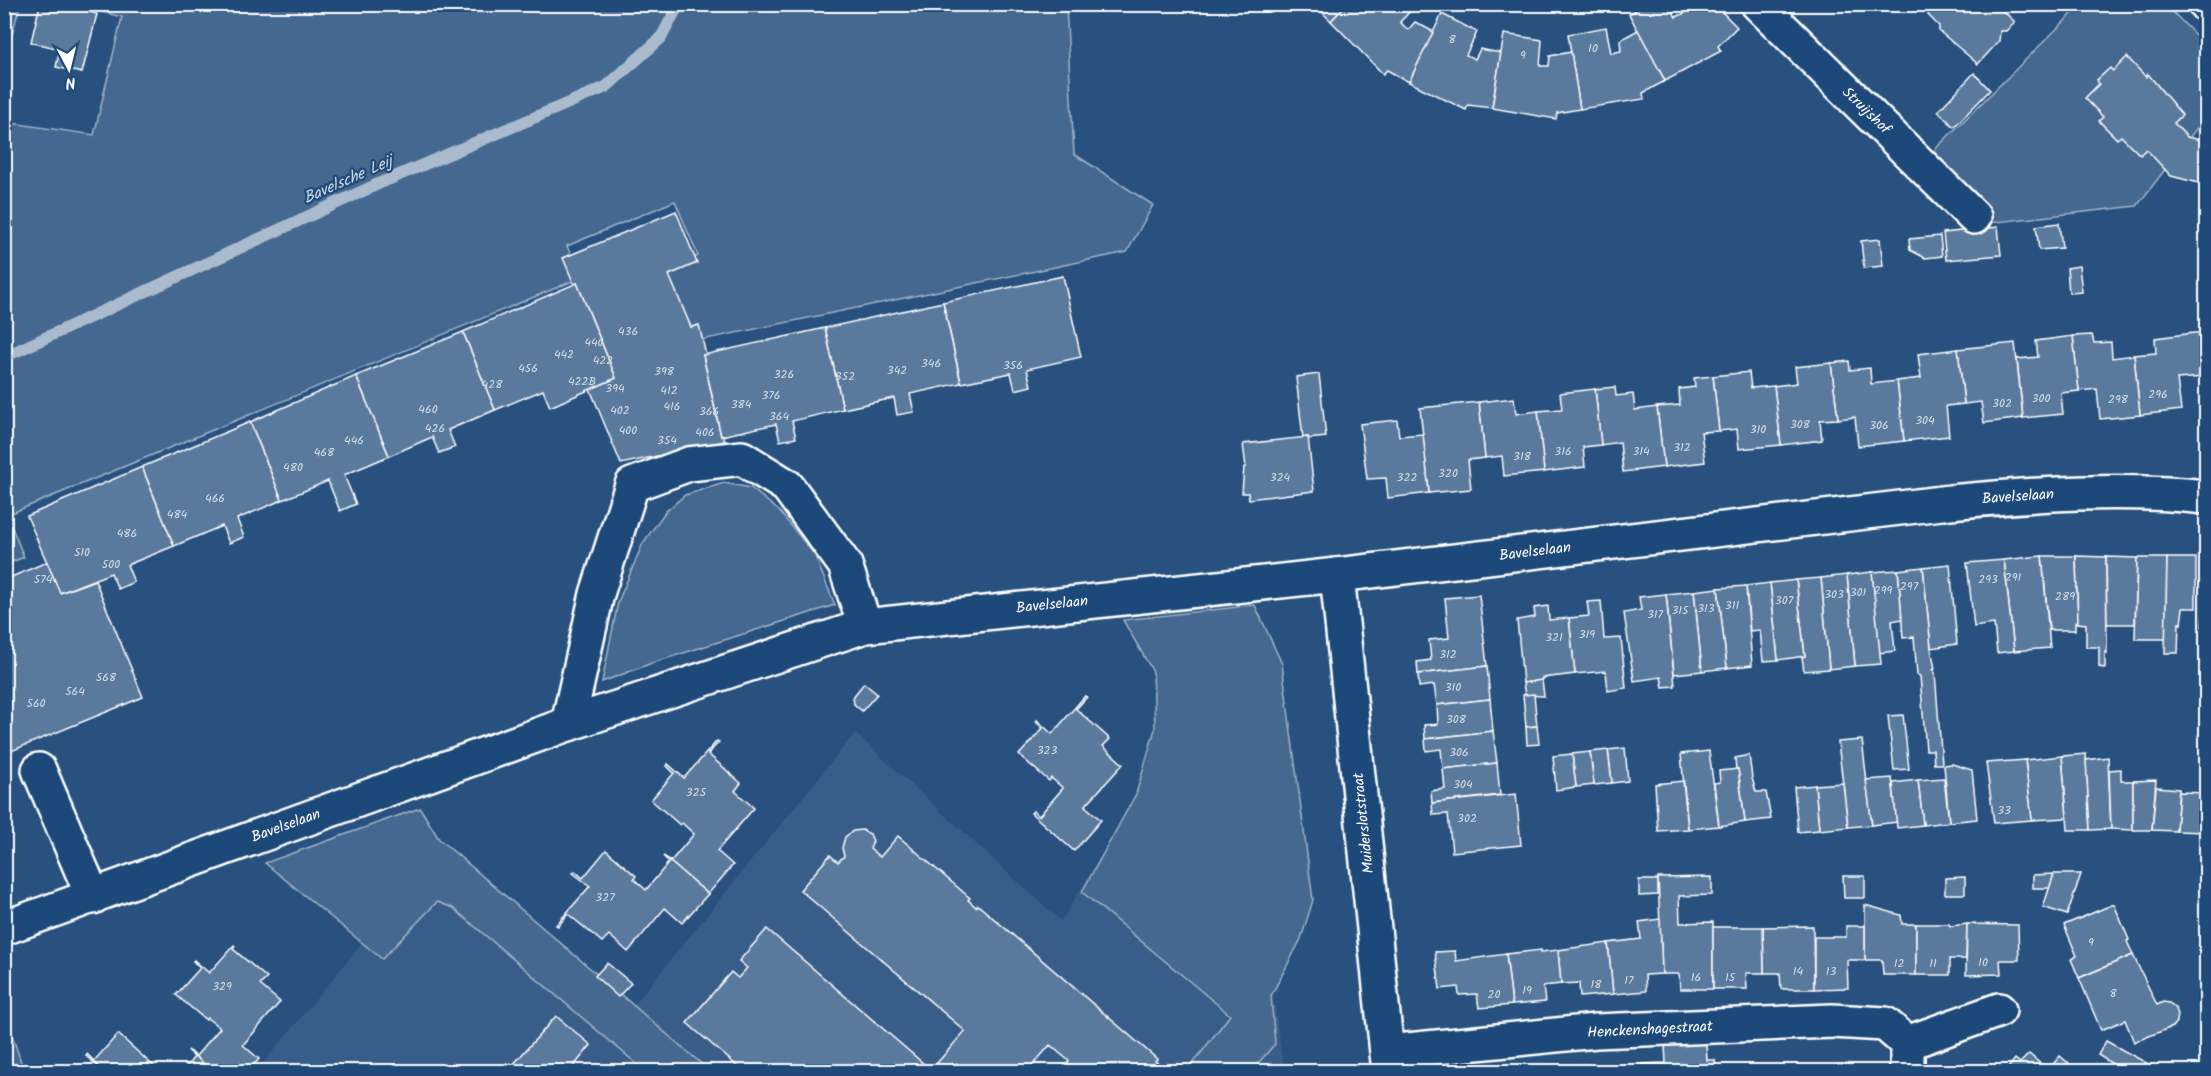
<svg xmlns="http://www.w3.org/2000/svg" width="2211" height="1076" font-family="Kalam,sans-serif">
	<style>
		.built { fill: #375d88 }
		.green { fill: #446890; stroke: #a2b4c8; stroke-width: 1.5 }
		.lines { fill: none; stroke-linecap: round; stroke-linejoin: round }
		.stream { stroke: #aabbcd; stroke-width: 12 }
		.building { fill: #5a7a9d; stroke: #fff; stroke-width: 1.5 }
		.minor-casing { stroke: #fff; stroke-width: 38 }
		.minor { stroke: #1f4a7a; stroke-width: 33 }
		.labels { text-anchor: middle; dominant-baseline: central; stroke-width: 4.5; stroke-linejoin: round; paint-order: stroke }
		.number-label { font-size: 12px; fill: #d6dee6 }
		.street-label { font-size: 15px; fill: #fff; stroke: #1f4a7a }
		.water-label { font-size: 16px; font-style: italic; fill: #d4dde6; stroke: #1f4a7a }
	</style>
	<rect width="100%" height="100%" fill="#28517f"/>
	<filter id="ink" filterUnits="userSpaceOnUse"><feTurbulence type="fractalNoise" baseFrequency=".0167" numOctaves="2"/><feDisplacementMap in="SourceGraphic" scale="12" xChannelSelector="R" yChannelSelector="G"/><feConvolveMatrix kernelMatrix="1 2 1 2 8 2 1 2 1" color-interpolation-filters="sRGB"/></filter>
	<g filter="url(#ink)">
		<path class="built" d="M1224 655 1284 1071 256 1072 436 853 624 1017 855 733 1061 921Z"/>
		<g class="green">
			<path d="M5 4 20 5 5 61H4Z"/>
			<path d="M73 5H1066L1074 154 1153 205 1127 252 692 342 663 271 698 256 675 201 567 246 580 278 7 515 24 557 5 565V122L94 135 122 17Z"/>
			<path d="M2081 5H2166L2206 46V116L2137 206 1988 223 1924 160Z"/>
			<path d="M724 483 751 488 779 511 814 554 835 605 652 663 602 682 618 602 643 543 665 512 685 495Z"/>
			<path d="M1255 605 1282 664 1313 900 1301 939 1271 996 1275 1044 1251 1071H1187L1230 1015 1082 892 1136 794 1155 729 1153 672 1123 620Z"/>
			<path d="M420 808 439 839 710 1071H645L453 908 437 902 382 959 265 863Z"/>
			<path d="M4 1014H5L24 1071H5Z"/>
			<path d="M1584 1064 1585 1071H1522Z"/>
		</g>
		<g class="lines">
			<path class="stream" d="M4 357 378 184 606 87 661 38 679 4"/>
		</g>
		<g class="building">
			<path d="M40 4H71V7L97 14 82 73 56 67 60 49 31 42Z"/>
			<path d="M1314 4H1347L1331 21Z"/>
			<path d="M1347 4H1417L1400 22 1408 30 1415 22 1434 32 1409 82 1387 70 1383 74 1331 21Z"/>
			<path d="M1646 4H1669L1676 17 1685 13 1681 4H1714L1737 27 1718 46 1721 51 1665 81 1629 14Z"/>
			<path d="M1933 4H2000L1998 6 2015 22 2006 31H2000L1999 41 1978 64 1939 31V26L1928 15V10Z"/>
			<path d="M1442 14 1477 32 1466 55 1475 59 1480 49 1501 53 1492 108 1468 105 1466 110 1409 82Z"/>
			<path d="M1606 27 1611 53 1621 51 1620 40 1638 30 1665 81 1643 93 1644 99 1580 109 1568 34Z"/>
			<path d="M1504 34 1542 40 1540 66H1549L1550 56 1571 52 1580 109 1557 113 1556 119 1492 108Z"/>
			<path d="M2127 57 2146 77 2148 74 2182 115 2174 123 2187 137 2206 141V167L2203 184 2171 176 2146 149 2140 155 2121 136 2117 139 2099 121 2103 117 2085 98 2099 84 2097 80 2110 68 2113 71Z"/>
			<path d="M1974 73 1990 90 1954 127 1938 111Z"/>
			<path d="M676 211 697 263 669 275 691 327 699 325 706 355H703L721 436H723L725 441 621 464 590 389 616 378 577 283 574 284 563 258Z"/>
			<path d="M2059 223 2062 248 2039 250 2036 226Z"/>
			<path d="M1998 227 2001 255 1946 260 1943 233Z"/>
			<path d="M1940 236 1942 256 1925 258 1910 250 1909 239Z"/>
			<path d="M1880 239 1883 266 1864 268 1861 241Z"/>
			<path d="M2079 266 2082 292 2069 293 2067 268Z"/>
			<path d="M1063 276 1081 357 1027 369 1031 386 1015 390 1011 373 961 383 943 302Z"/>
			<path d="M577 283 616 378 550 407 543 390 495 410 463 332Z"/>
			<path d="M943 302 961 383 910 394 914 412 897 415 894 398 843 409 825 328Z"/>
			<path d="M825 328 843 409 792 421 796 438 780 441 776 424 721 436 703 355Z"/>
			<path d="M463 332 495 410 448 430 455 447 439 453 432 437 389 456 356 376Z"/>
			<path d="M2194 333H2206L2204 377 2177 379 2181 410 2140 415 2134 355 2156 353 2155 338Z"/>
			<path d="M2092 335 2094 343 2111 342 2112 358 2134 355 2140 415 2100 419 2097 389 2079 391 2073 336Z"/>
			<path d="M2073 336 2079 391 2061 393 2063 414 2023 418 2017 359 2038 357 2036 341Z"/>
			<path d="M2015 343 2023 418 1984 423 1981 402 1964 404 1958 349Z"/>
			<path d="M1958 349 1964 404 1946 406 1949 436 1904 441 1897 381 1921 378 1918 354Z"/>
			<path d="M1849 361 1850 370 1870 368 1871 384 1897 381 1904 441 1858 446 1855 417 1838 419 1831 363Z"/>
			<path d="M1831 363 1838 419 1820 420 1822 440 1781 445 1774 386 1797 383 1795 367Z"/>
			<path d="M1749 372 1751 388 1774 386 1781 445 1739 449 1737 429 1719 431 1713 376Z"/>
			<path d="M1319 374 1326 437 1308 439V437L1303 438 1296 377Z"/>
			<path d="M356 376 389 456 344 475 356 504 340 511 328 481 282 500 250 422Z"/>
			<path d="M1713 376 1719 431 1701 432 1705 462 1664 467 1657 407 1680 405 1679 389 1695 387 1694 378Z"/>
			<path d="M1615 387 1616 396 1633 394 1635 410 1657 407 1664 467 1623 472 1620 442 1601 445 1595 389Z"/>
			<path d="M1595 389 1601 445 1583 447 1585 467 1544 472 1538 411 1562 409 1560 393Z"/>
			<path d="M1514 398 1516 414 1538 411 1544 472 1504 476 1502 456 1485 458 1479 402Z"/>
			<path d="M1479 402 1485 458 1468 460 1471 489 1429 493 1420 408Z"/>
			<path d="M1397 420 1399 436 1423 434 1429 493 1388 498 1386 478 1367 479 1360 424Z"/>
			<path d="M250 422 282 500 237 519 244 537 229 543 222 526 174 546 142 467Z"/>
			<path d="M1308 437 1314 491 1249 499 1248 493H1242L1244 467H1246L1243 444Z"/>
			<path d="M142 467 174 546 127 565 134 582 118 589 111 573 60 593 27 516Z"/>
			<path d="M2042 556H2076L2078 623 2075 622V630H2049Z"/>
			<path d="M2042 556 2050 648 2014 651 2004 560Z"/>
			<path d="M2076 556 2106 557 2107 644V653L2105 652V668L2099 667V647H2086V624L2078 623Z"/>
			<path d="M2106 557 2137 558 2135 624H2107Z"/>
			<path d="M2137 558H2167L2166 639H2135Z"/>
			<path d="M2167 558H2196V608H2183L2181 624 2179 623 2178 653H2165Z"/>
			<path d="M2004 560 2014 651 1997 653 1994 624 1974 627 1967 563Z"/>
			<path d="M47 562 60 593 95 580 143 697 4 754V580Z"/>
			<path d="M1950 564 1957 644 1931 648 1923 567Z"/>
			<path d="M1923 567 1931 648 1935 669 1933 670 1935 673 1942 764H1934L1933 750H1926L1920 676 1917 675 1914 637 1903 638 1898 570Z"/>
			<path d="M1898 570 1902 619 1892 621 1895 651 1879 653 1872 572Z"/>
			<path d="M1872 572 1881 664 1855 666 1847 575Z"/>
			<path d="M1847 575 1855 666 1829 669 1821 578Z"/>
			<path d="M1821 578 1829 669 1804 671 1802 657 1805 656 1796 580Z"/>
			<path d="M1796 580 1805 656 1778 660 1770 583Z"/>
			<path d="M1770 583 1778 660 1763 661 1760 630 1750 631 1746 586Z"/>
			<path d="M1746 586 1752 665 1727 668 1718 588Z"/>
			<path d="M1718 588 1727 668 1702 671 1694 591Z"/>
			<path d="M2206 590V629L2202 628Z"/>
			<path d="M1694 591 1702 671 1674 674 1666 594Z"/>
			<path d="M1666 594 1675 686 1663 687 1661 677 1634 681 1624 613 1641 610 1639 597Z"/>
			<path d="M1479 595 1487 666 1418 674 1417 662 1431 660 1429 640 1449 638 1445 598Z"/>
			<path d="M1601 601 1604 639 1621 638 1626 688 1608 691 1606 671 1575 674 1569 618 1589 616 1587 602Z"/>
			<path d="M1548 606 1549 620 1569 618 1575 674 1542 678V680L1523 683 1517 620 1535 617 1534 608Z"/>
			<path d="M1487 666 1490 699 1437 705 1434 685 1419 687 1418 674Z"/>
			<path d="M1542 680 1544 696 1525 695 1523 683Z"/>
			<path d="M864 683 877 694 862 711 854 704 853 697Z"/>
			<path d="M1534 694 1537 726 1526 727 1523 695Z"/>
			<path d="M1085 696 1087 697 1076 709 1110 739 1103 746 1123 764 1085 806 1101 820 1074 851 1031 813 1033 811 1039 816 1063 788 1051 778 1049 781 1019 755 1043 728 1036 722 1037 720 1052 734Z"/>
			<path d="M1490 699 1493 731 1425 739 1424 725 1438 724 1437 705Z"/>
			<path d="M1903 715 1909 769 1894 770 1888 716Z"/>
			<path d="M1537 726 1539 744 1527 745 1526 727Z"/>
			<path d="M1493 731 1497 763 1443 769 1441 749 1426 751 1425 739Z"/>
			<path d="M1862 740 1872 825 1848 827 1838 742Z"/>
			<path d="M717 741 719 742 708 754 741 783 735 791 754 808 717 851 733 865 708 894 663 856 671 861 694 834 682 823 680 825 651 800 674 773 667 766 668 764 684 778Z"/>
			<path d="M1625 748 1628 781 1612 783 1608 750Z"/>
			<path d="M1608 750 1612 783 1594 785 1590 752Z"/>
			<path d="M1709 751 1719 826 1688 829 1681 754Z"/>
			<path d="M1590 752 1594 785 1576 787 1572 754Z"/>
			<path d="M1572 754 1576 787 1556 790 1553 756Z"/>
			<path d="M2086 754 2090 830H2068L2062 756Z"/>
			<path d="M1749 755 1752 778 1756 792H1766L1771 819 1745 822 1738 769H1736L1735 758Z"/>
			<path d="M2062 756 2067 818 2032 820 2025 760Z"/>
			<path d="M2108 757 2111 829 2090 830 2086 760Z"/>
			<path d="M2025 760 2032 820 1994 823 1986 763Z"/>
			<path d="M1497 763 1500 795 1432 803 1431 791 1445 789 1443 769Z"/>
			<path d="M1952 764 1972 770 1977 819 1949 822 1944 765Z"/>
			<path d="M1738 769 1745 822 1719 826 1714 783 1720 782 1719 771Z"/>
			<path d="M2121 769V781H2133V830L2111 829 2109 770Z"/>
			<path d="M1892 778 1897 822 1872 825 1866 780Z"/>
			<path d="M1944 778 1949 822 1923 825 1918 780Z"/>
			<path d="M1918 780 1923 825 1897 828 1893 783Z"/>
			<path d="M2156 780 2152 830H2133V781Z"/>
			<path d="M1683 781 1688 829 1658 831 1655 784Z"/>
			<path d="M1843 783 1848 827 1819 830 1815 785Z"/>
			<path d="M1815 785 1819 830 1798 832 1794 787Z"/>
			<path d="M2156 787 2179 789 2176 831 2152 830Z"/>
			<path d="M2179 792 2206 793V832L2176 831Z"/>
			<path d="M1516 794 1521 845 1452 852 1448 814 1433 815 1432 803Z"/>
			<path d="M862 830 870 834 873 841 870 849 880 857 898 836 970 898 968 900 976 907 978 905 1157 1059 1155 1061 1164 1068 1165 1066 1172 1072H1060L1069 1061 1050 1045 1027 1072H744L687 1023 731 972 738 978 747 968 739 961 767 929 931 1070 965 1031 800 890 830 855 838 862 844 856 842 848 845 837 853 831Z"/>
			<path d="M606 850 636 876 634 879 646 890 669 862 663 856 708 894 682 923 665 908 628 952 609 935 602 942 568 914 558 926 556 925 590 886 573 873 575 871 583 878Z"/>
			<path d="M2054 874 2050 888H2033V875Z"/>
			<path d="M2054 874H2081L2067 915 2043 907Z"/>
			<path d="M1843 876H1865V898H1844Z"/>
			<path d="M1712 877V895L1679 896 1680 923 1713 922V989H1680L1679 974H1662L1658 878Z"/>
			<path d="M1965 877V894H1945V878Z"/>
			<path d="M1639 880H1658V895L1639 896Z"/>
			<path d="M2114 904 2129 940 2127 941 2133 955 2079 978 2071 959 2077 956 2064 925Z"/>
			<path d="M1865 905 1901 915 1902 924H1916V975H1883L1882 960H1865Z"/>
			<path d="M1660 919 1662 974 1645 975 1646 991 1613 994 1608 943 1641 939 1639 922Z"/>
			<path d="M1916 924H1949L1950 926 1967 924 1966 959H1950V975H1916Z"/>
			<path d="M1967 924 2018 925 2019 960H2000L2001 974 1966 975Z"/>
			<path d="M1813 926 1814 989H1781L1780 973H1764L1763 927Z"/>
			<path d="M1846 926H1865V960H1847L1848 988 1814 989V937H1846Z"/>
			<path d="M1713 927H1763L1764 973H1746L1747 989H1713Z"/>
			<path d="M1608 943 1613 994 1580 997 1579 983 1561 984 1558 950Z"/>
			<path d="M234 945 235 946 233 949 267 978 260 985 280 1002 243 1045 259 1059 247 1072H213L188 1050 196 1056 220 1028 207 1018 206 1020 176 995 200 968 193 961 194 960 209 973Z"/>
			<path d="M1541 950V952L1558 950 1561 984 1543 986 1545 1002 1512 1005 1506 954Z"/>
			<path d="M1455 951 1456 961 1506 954 1512 1005 1479 1008 1477 994 1459 995 1458 987 1440 989 1435 952Z"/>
			<path d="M2133 955 2157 1005 2163 1002 2169 1003 2175 1007 2178 1014 2177 1021 2172 1027 2134 1042 2125 1020 2101 1030 2079 978Z"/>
			<path d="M607 963 631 983 618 997 595 976Z"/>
			<path d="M556 1016 591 1045 569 1072H519L512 1066Z"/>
			<path d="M118 1034 160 1072H99L101 1069 86 1056 87 1054 94 1061Z"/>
			<path d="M2106 1041 2154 1067 2152 1072 2122 1070 2098 1055Z"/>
			<path d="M1706 1043 1707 1060H1715L1716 1072H1642V1064L1666 1063 1665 1045Z"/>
			<path d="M188 1050 213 1072H182L194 1057Z"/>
			<path d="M2029 1054 2048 1070 2060 1056 2079 1072H2005L2015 1059 2020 1063Z"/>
		</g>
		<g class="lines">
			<defs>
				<g id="minor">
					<path d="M1758 4 1974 217"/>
					<path d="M2206 4V5"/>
					<path d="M1337 575 1389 1072"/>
					<path d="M568 724 597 594 632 485 689 464 742 458 787 486 845 565 865 626"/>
					<path d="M39 770 93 897"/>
					<path d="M4 928 568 724 865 626 1337 575 1950 502C2035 494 2121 488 2206 497"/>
					<path d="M1907 1043 1999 1010"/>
					<path d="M1387 1052 1596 1031 1832 1021 1885 1024 1907 1043V1072"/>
				</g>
			</defs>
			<use href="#minor" class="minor-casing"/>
			<use href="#minor" class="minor"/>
		</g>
	</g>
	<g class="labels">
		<g class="number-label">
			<text x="1452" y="39">8</text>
			<text x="1593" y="48">10</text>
			<text x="1523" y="55">9</text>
			<text x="628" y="331">436</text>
			<text x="594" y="342">440</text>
			<text x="564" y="354">442</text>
			<text x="603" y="360">422</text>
			<text x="931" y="363">346</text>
			<text x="1013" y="365">356</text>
			<text x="528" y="368">456</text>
			<text x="897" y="370">342</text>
			<text x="664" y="371">398</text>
			<text x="784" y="374">326</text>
			<text x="845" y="376">352</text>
			<text x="582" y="381">422B</text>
			<text x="492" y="384">428</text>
			<text x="615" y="388">394</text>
			<text x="669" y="390">412</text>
			<text x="2158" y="394">296</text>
			<text x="771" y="395">376</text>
			<text x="2041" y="398">300</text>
			<text x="2118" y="399">298</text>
			<text x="2002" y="403">302</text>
			<text x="741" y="404">384</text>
			<text x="672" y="406">416</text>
			<text x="428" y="409">460</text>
			<text x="620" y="410">402</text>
			<text x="709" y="411">366</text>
			<text x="779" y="416">364</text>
			<text x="1925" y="420">304</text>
			<text x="1800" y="424">308</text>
			<text x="1879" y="425">306</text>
			<text x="435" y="428">426</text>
			<text x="1758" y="429">310</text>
			<text x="628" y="430">400</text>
			<text x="705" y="432">406</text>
			<text x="354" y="440">446</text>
			<text x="667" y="440">354</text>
			<text x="1682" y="447">312</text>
			<text x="1563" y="451">316</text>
			<text x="1641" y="451">314</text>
			<text x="324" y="452">468</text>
			<text x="1522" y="456">318</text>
			<text x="293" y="467">480</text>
			<text x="1448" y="473">320</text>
			<text x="1280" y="477">324</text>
			<text x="1407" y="477">322</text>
			<text x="215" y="498">466</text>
			<text x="177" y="514">484</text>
			<text x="127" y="533">486</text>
			<text x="82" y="552">510</text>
			<text x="111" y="564">500</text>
			<text x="2013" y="577">291</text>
			<text x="43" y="579">574</text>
			<text x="1988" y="579">293</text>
			<text x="1909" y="586">297</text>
			<text x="1883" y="590">299</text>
			<text x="1858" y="592">301</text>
			<text x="1834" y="594">303</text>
			<text x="2065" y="596">289</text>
			<text x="1784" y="600">307</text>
			<text x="1732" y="605">311</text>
			<text x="1706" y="608">313</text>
			<text x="1680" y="610">315</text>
			<text x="1655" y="614">317</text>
			<text x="1587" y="634">319</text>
			<text x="1554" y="637">321</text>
			<text x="1448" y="654">312</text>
			<text x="106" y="677">568</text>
			<text x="1453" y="687">310</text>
			<text x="75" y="691">564</text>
			<text x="36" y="703">560</text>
			<text x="1456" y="719">308</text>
			<text x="1047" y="750">323</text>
			<text x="1459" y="752">306</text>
			<text x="1463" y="784">304</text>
			<text x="696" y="792">325</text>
			<text x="2004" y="810">33</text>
			<text x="1467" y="818">302</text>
			<text x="605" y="897">327</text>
			<text x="2091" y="942">9</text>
			<text x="1983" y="962">10</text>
			<text x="1899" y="963">12</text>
			<text x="1933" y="963">11</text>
			<text x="1798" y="971">14</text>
			<text x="1831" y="971">13</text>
			<text x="1696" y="977">16</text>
			<text x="1730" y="977">15</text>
			<text x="1629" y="980">17</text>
			<text x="1596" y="984">18</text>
			<text x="222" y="986">329</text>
			<text x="1527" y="990">19</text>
			<text x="2113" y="993">8</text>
			<text x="1494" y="994">20</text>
		</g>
		<g class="street-label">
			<text transform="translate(1866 111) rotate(44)">Struijshof</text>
			<text transform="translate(2018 497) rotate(-4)">Bavelselaan</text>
			<text transform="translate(1535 552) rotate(-7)">Bavelselaan</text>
			<text transform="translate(1052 605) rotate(-6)">Bavelselaan</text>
			<text transform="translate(1364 823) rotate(-96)">Muiderslotstraat</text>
			<text transform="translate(286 826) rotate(-20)">Bavelselaan</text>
			<text transform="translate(1650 1030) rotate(-3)">Henckenshagestraat</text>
		</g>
		<g class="water-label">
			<text transform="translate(348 180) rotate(-24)">Bavelsche Leij</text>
		</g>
	</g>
	<rect width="2211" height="1076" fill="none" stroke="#1f4a7a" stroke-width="24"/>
	<rect x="12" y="12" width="2187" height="1052" fill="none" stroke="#fff" stroke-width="2" filter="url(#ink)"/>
	<g transform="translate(69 69) rotate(173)" stroke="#1f4a7a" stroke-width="4.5" paint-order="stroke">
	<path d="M0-4.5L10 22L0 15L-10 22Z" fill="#ffffff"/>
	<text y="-9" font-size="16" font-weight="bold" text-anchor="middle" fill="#ffffff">N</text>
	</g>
</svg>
